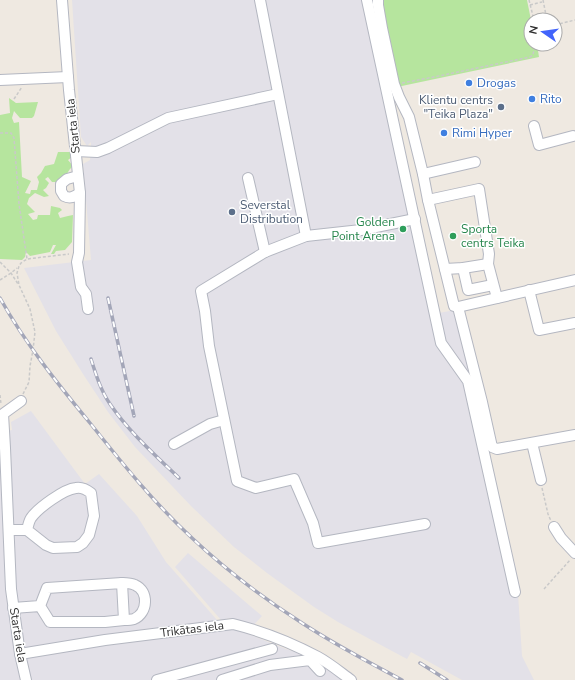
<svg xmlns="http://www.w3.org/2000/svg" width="575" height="680" font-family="'Nunito Sans',sans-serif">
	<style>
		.industrial { fill: #e3e1e8 }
		.green { fill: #b6e59e }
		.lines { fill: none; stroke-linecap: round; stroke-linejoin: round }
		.minor-casing { stroke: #b4b7c1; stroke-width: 12 }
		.path { stroke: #c9c9c9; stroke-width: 1.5; stroke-dasharray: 3 2; stroke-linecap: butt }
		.minor { stroke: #fff; stroke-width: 10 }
		.rail-casing { stroke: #a3a6b8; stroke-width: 3.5 }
		.rail { stroke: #fff; stroke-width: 2; stroke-dasharray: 6; stroke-linecap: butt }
		.shop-dot { fill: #3f7fe0; stroke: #fff; stroke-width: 1.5 }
		.service-dot { fill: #5c6f8a; stroke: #fff; stroke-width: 1.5 }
		.leisure-dot { fill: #2e9e5b; stroke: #fff; stroke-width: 1.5 }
		.labels { text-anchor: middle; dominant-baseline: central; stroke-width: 3; stroke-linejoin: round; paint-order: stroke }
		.shop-label { font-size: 12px; fill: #366cbe; stroke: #fff; text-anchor: start }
		.service-label { font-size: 12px; fill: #4e5e75; stroke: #fff; text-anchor: end }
		.street-label { font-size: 12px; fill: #2e2e2e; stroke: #fff }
		.leisure-label { font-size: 12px; fill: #27864d; stroke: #fff; text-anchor: end }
	</style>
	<rect width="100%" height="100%" fill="#efe9e1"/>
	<g class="industrial">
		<path d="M72 0H371L439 313 455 310 518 594 522 656 534 680H462L411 652 407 659 338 622 314 607 267 573 234 547 191 506 135 447 108 412 83 374 56 331 24 268 91 260 83 164 90 160 91 149V142L87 146 81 137Z"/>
		<path d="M31 411 85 484 99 474 137 516 166 562 217 620 233 628 286 649 308 656 346 680H0V432L12 430 11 422Z"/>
		<path d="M188 553 262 616 252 627 230 618 221 620 175 567Z"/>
	</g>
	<g class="green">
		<path d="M379 0H527L531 20V44H537L539 57 397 87Z"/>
		<path d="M9 98 16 103 38 102 34 116 32 118H20L14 111 12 118 14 123 19 122 22 177 31 181 25 193 30 194 31 190H37L39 182 37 177 41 173 45 166 54 164 58 152H71L72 157 68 160 73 166C67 171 67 176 62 182H52L48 177 45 179 49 183 46 188 43 190 49 196 44 197 35 193 29 198 27 204 35 212 28 214 33 220 37 219 38 215H50L51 206 60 208 62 210 58 213 60 218 68 216 73 215 72 242 65 250 56 251 54 254H51L56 245H53L50 252 30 256 26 252 25 257 22 260 0 259V115L10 113Z"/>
	</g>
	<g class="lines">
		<defs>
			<g id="minor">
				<path d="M62 0 69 90 80 193 79 253 77 262 81 287 86 294 88 309"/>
				<path d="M260 0 306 236"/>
				<path d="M367 0 441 343 468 381 515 592"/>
				<path d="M378 0V5L382 28 394 84 399 97 409 117 423 174 428 200 454 306 458 307 575 280"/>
				<path d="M0 80 68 77"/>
				<path d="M534 126 539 145 573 136"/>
				<path d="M76 151 97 152 108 148 168 118 278 94"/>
				<path d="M423 174 475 162"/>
				<path d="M78 176 67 179 61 184V191L64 196C70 199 74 197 80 193"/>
				<path d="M248 178 265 252"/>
				<path d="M428 200 479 189 489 254 488 264 497 298"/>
				<path d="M415 219 361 230 306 236 265 252 201 291 205 311 209 346 237 481 256 488 294 479 313 523 318 543 425 524"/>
				<path d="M463 268 468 290 493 285"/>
				<path d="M445 269 463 268 488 264"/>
				<path d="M529 290 539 330 575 323"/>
				<path d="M458 307 482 402 492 447 497 449 575 435"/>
				<path d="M21 401 3 414 5 448 11 589 20 654 26 680"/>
				<path d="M532 443 541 480"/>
				<path d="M174 444 210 424 224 420"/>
				<path d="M554 527 561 538 575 553"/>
				<path d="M9 530H27L46 545 53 548 77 547 83 543 89 535 94 516 91 493C87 490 81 487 76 488 64 489 38 508 31 518 29 521 28 526 27 530"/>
				<path d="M122 583C127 583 131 583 135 585 149 591 148 613 134 619 131 620 127 620 124 620"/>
				<path d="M13 608 40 606 50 622H105L124 620 122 583 47 588 40 606"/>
				<path d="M20 654 105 640 233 624C261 631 292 643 318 657 329 663 340 672 351 680"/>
				<path d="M157 680 272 649"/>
				<path d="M222 680 270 665 310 660 320 671"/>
			</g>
		</defs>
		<use href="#minor" class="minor-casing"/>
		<g class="path">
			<path d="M529 0 534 20"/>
			<path d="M543 0 547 20"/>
			<path d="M530 5 542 2"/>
			<path d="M555 25 575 20"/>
			<path d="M402 83 434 77 530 57 533 55 535 44"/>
			<path d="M14 99 22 87"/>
			<path d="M0 133H11L14 138 19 204 27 259"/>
			<path d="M0 262 11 273 18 284"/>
			<path d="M0 280 11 273 17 268"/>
			<path d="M23 394 29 382 30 366 33 350 35 332 30 309 19 285 17 273 19 266 21 263 27 259 69 254"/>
			<path d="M0 395 1 404"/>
			<path d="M542 488 548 514 551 521"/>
			<path d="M544 589 570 560"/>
		</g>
		<use href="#minor" class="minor"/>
		<defs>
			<g id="rail">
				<path d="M0 298C25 343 57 383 90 423 122 463 154 503 192 538 226 570 263 598 302 623 334 644 368 662 402 680"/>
				<path d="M108 298 134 416"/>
				<path d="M91 359C96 375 101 391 110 404 129 432 155 455 179 478"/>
				<path d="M420 663 447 680"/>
			</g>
		</defs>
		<use href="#rail" class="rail-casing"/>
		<use href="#rail" class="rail"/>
	</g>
	<g class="shop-dot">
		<circle cx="469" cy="83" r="4"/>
		<circle cx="532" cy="99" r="4"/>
		<circle cx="444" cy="133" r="4"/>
	</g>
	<g class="service-dot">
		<circle cx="501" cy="107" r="4"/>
		<circle cx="232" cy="212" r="4"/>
	</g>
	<g class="leisure-dot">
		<circle cx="403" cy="229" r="4"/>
		<circle cx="453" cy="236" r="4"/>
	</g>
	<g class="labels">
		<g class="shop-label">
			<text x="477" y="83">Drogas</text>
			<text x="540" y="99">Rito</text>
			<text x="452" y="133">Rimi Hyper</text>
		</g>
		<g class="service-label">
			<text x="493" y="100">Klientu centrs<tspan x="493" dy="14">"Teika Plaza"</tspan></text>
			<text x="240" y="205" text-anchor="start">Severstal<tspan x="240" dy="14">Distribution</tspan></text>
		</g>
		<g class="street-label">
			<text transform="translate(73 126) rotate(-96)">Starta iela</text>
			<text transform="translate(192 629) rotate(-7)">Trikātas iela</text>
			<text transform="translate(18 635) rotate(81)">Starta iela</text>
		</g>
		<g class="leisure-label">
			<text x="395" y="222">Golden<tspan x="395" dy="14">Point Arena</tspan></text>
			<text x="461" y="229" text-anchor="start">Sporta<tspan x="461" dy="14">centrs Teika</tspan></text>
		</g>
	</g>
	<g transform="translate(543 32) rotate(283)"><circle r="19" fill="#ffffff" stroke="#ababab"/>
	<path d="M0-3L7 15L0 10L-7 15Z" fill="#4264fb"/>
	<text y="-6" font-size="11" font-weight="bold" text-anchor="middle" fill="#2e2e2e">N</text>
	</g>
</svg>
